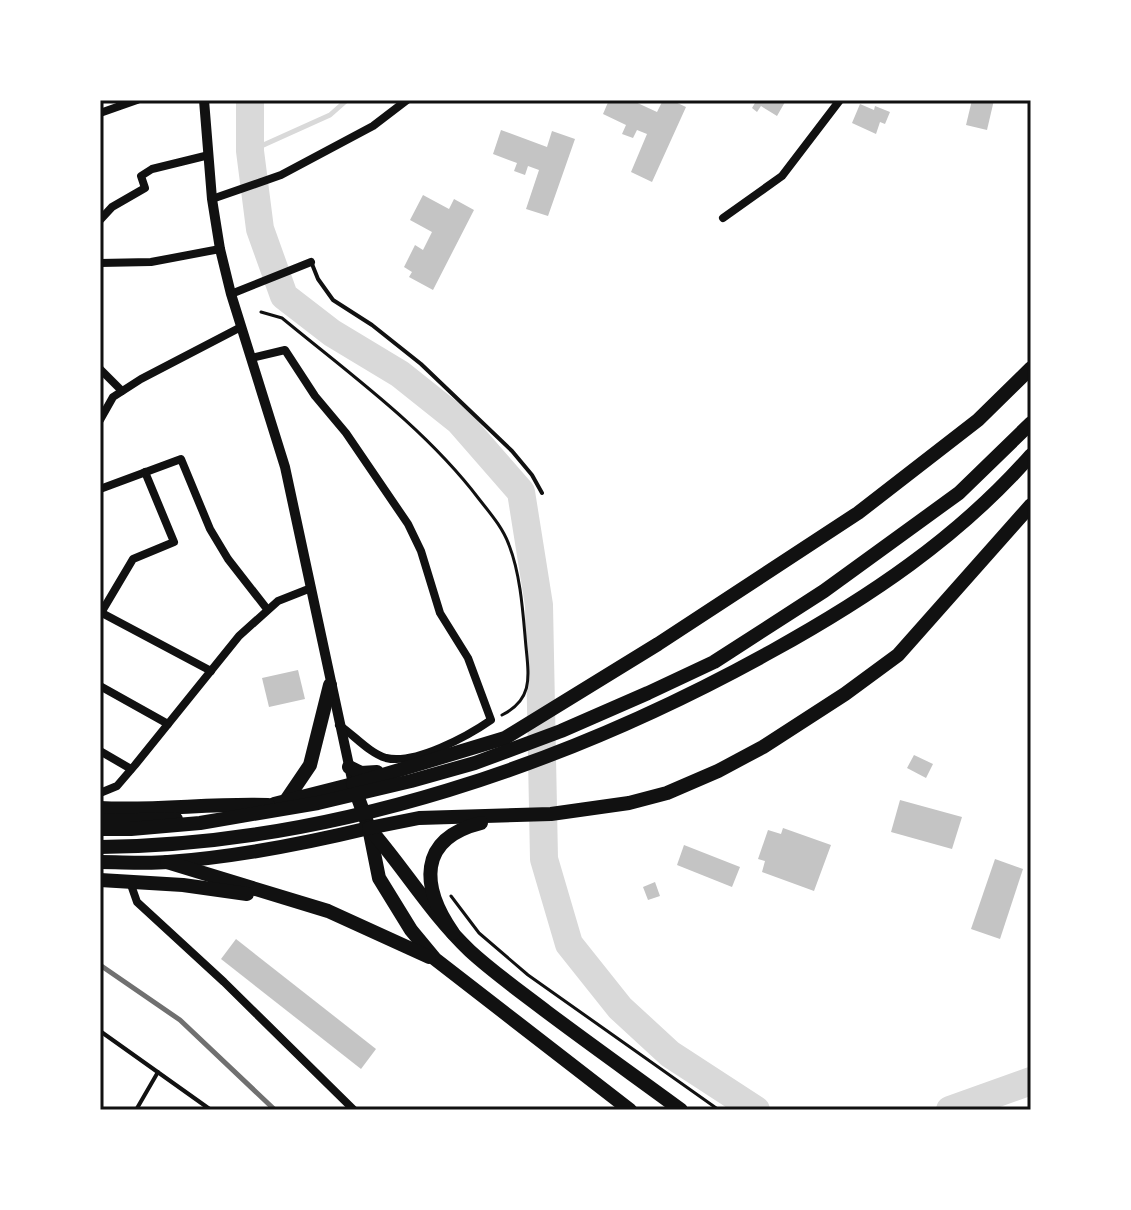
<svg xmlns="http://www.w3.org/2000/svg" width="1131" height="1210" font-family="Merriweather,serif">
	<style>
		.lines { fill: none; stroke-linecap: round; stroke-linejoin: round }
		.stream { stroke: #d9d9d9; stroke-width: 5 }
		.river { stroke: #d9d9d9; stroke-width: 28 }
		.building { fill: #c4c4c4 }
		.path { stroke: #111; stroke-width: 3 }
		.service { stroke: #111; stroke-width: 4 }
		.minor { stroke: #111; stroke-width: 8 }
		.tertiary { stroke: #111; stroke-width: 10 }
		.primary { stroke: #111; stroke-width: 14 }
		.trunk { stroke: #111; stroke-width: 14 }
		.rail { stroke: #707070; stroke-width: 5 }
		.neatline { fill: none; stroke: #111; stroke-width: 3 }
	</style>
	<rect width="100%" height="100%" fill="#fff"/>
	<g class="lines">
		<path class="stream" d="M250 151 330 115 347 100"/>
		<g class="river">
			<path d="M250 100V151L260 229 284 296 332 333 400 374 459 421 521 492 539 605 544 859 569 944 620 1008 670 1054 756 1110"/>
			<path d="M950 1110 1031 1081"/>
		</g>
	</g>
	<g class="building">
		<path d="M609 100H631L657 112 663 100H671L686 107 652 182 631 172 647 134 637 130 633 138 622 134 626 125 603 114Z"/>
		<path d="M750 100H782L785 102 777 116 761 106 757 112 752 108 755 103Z"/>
		<path d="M972 100H994L987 130 966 125Z"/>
		<path d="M860 104 874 110 875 106 890 112 885 124 880 122 876 134 852 123Z"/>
		<path d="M501 130 547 147 552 131 575 139 548 216 526 209 539 170 528 166 525 175 514 171 517 163 493 154Z"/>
		<path d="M423 195 449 209 454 199 474 210 433 290 409 277 412 272 404 267 415 245 423 250 432 232 410 220Z"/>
		<path d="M298 670 305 699 269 707 262 678Z"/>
		<path d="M914 755 933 764 926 778 907 768Z"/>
		<path d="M900 800 962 817 952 849 891 832Z"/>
		<path d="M783 828 831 845 814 891 762 872 765 861 758 859 768 830 781 834Z"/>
		<path d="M684 845 740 867 732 887 677 865Z"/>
		<path d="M995 859 1023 869 1000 939 971 929Z"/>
		<path d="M655 882 660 896 648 900 643 887Z"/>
		<path d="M236 939 376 1049 361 1069 221 959Z"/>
	</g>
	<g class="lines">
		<g class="path">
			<path d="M261 312 282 318C351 375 425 428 479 499 490 513 503 528 509 545 521 576 523 614 526 647 529 677 533 700 502 715"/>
			<path d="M451 896 479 933 528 975 719 1110"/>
		</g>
		<g class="service">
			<path d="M312 264 318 279 333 300 372 325 421 364 512 451 532 475 542 493"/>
			<path d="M100 1031 211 1110"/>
			<path d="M136 1110 158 1072"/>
		</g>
		<g class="minor">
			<path d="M100 113 137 100"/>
			<path d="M212 199 281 175 373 126 407 100"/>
			<path d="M723 218 782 176 840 100"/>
			<path d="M100 220 112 207 145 188 141 176 152 169 209 155"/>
			<path d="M100 263 151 262 220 249"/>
			<path d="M231 294 311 262"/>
			<path d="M251 358 285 350 315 396 346 433 408 524 421 551 440 613 468 658 491 720C468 736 415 765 386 758 369 753 354 735 339 725"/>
			<path d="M100 369 122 391"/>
			<path d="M100 420 113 397 141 379 241 327"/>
			<path d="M100 489 181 459 210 529 228 559 267 609"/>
			<path d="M100 612 211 671"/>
			<path d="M101 613 133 559 174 542 145 472"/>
			<path d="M100 686 168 724"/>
			<path d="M100 751 131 769"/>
			<path d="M100 793 117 786 135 765 239 636 278 601 311 588"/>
			<path d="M130 882 137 902 224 982 354 1110"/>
		</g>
		<path class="tertiary" d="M204 100 212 199 220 249 231 294 285 467 353 784"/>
		<g class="primary">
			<path d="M285 802 310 765 330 685"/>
			<path d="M274 804 353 784 369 828 379 878 411 930 435 959 630 1110"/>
			<path d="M100 808C156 811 211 803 268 805"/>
			<path d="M100 821 176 819"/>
			<path d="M369 828C404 868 431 914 470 951 494 973 521 992 547 1012 591 1045 636 1077 681 1110"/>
			<path d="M100 862C122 862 146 864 168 862 235 857 303 844 369 828"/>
			<path d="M167 862 328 911 429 957"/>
			<path d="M100 880 183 885 247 894"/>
		</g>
		<g class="trunk">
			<path d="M349 767 361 773 377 772"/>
			<path d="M353 784 505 738 658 644 858 513 978 420 1031 368"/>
			<path d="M369 828 419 818 551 814 629 803 667 793 718 771 763 747 845 694 898 655 1031 505"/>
			<path d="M100 829H131L200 823 318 803 411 781 475 763 561 731 648 693 714 662 824 591 959 493 1031 423"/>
			<path d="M100 847C334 845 570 763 772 651 868 598 958 538 1031 455"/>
			<path d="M453 933C421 887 417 839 481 823"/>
		</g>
		<path class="rail" d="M100 965 180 1020 275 1110"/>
	</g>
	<rect width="1131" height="1210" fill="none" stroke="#ffffff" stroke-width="204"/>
	<rect x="102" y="102" width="927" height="1006" class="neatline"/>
</svg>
